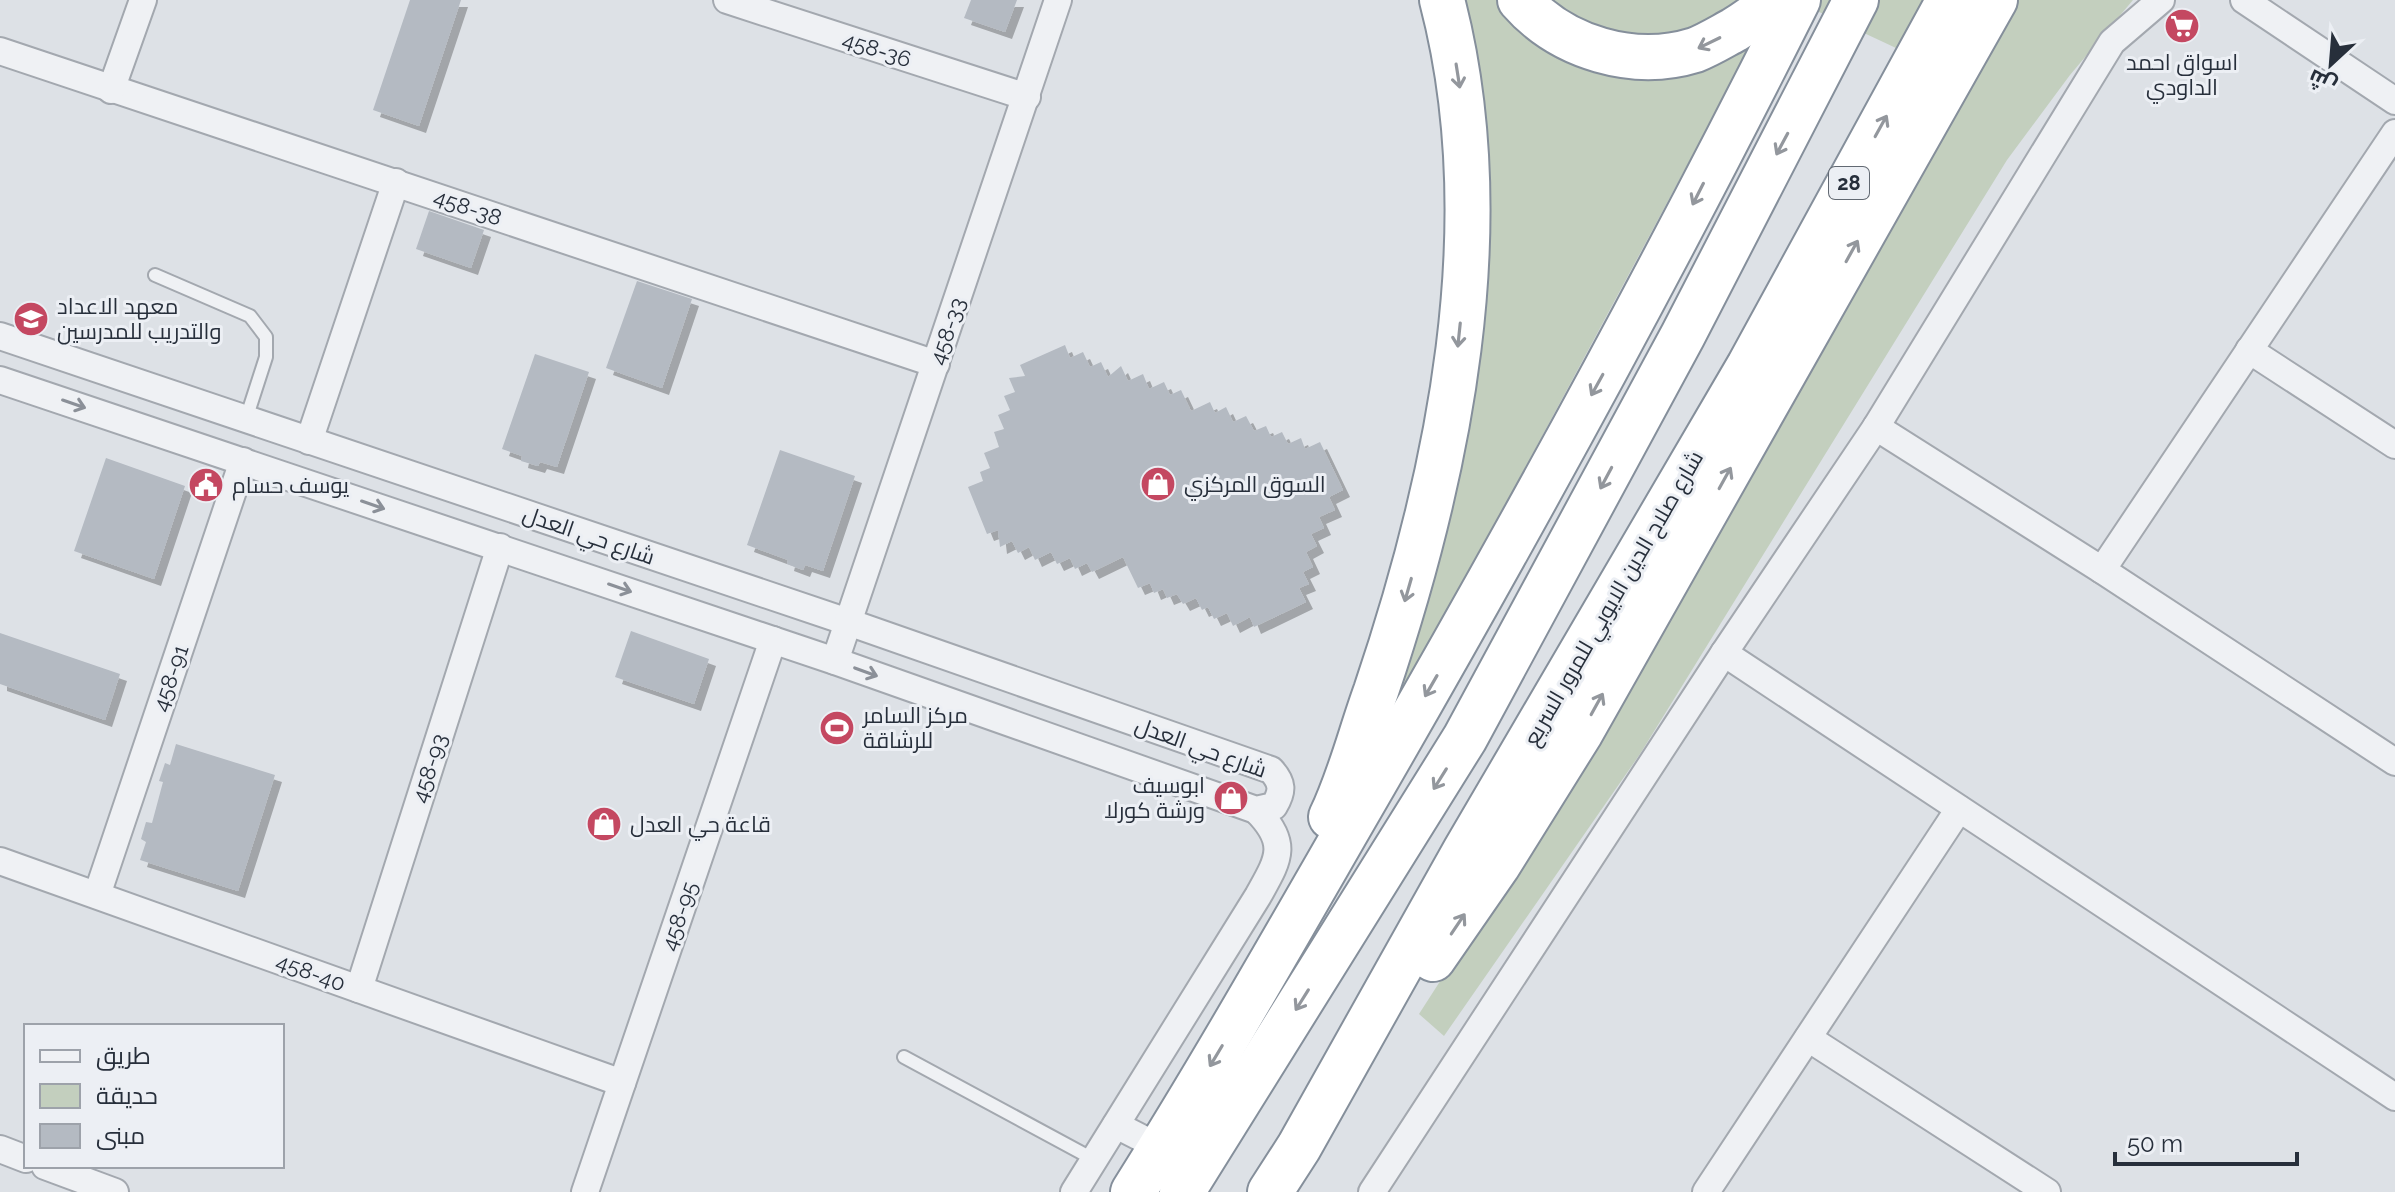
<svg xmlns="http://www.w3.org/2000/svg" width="2395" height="1192" font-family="Raleway,Cairo,sans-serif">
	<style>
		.green { fill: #c3cfbe }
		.building { fill: #b4bac2; filter: url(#shadow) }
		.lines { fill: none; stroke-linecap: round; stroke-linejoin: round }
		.lane-casing { stroke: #a3a8af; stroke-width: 16 }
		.street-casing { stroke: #a3a8af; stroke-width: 30 }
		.highway-casing { stroke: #858f9b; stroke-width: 48 }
		.lane { stroke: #eff1f4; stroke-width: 12 }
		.street { stroke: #eff1f4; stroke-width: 26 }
		.highway { stroke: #fff; stroke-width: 44 }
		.oneway { stroke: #93979d }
		.oneway2 { stroke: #8b9098 }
		.labels { text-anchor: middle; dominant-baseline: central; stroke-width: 6; stroke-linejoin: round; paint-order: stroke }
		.shield { fill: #eceff4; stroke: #626972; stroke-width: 2 }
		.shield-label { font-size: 20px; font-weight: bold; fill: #272f3b }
		.street-label { font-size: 22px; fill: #272f3b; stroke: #eceff4 }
		.poi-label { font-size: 22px; fill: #272f3b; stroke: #eceff4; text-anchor: start }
	</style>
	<defs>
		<filter id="shadow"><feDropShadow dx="7" dy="7" stdDeviation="0" flood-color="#0004"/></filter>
	</defs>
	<rect width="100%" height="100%" fill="#dde1e6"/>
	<g class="green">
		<path d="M1457 0H1501L1718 61 1751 46 1372 754 1452 484Z"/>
		<path d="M1546 0H1741L1700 27 1660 37 1598 30Z"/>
		<path d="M1822 0H1947L1896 48 1817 11Z"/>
		<path d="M2016 0H2133L2070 75 2007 160 1640 754 1444 1036 1419 1014 1500 888Z"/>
	</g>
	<g class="building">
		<path d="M410 0H461L419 126 373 110Z"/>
		<path d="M971 0H1017L1005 32 964 18Z"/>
		<path d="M429 211 484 230 471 268 416 249Z"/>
		<path d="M637 281 692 299 662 388 606 368Z"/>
		<path d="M1065 345 1070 358 1083 352 1090 367 1101 362 1108 377 1121 366 1128 381 1143 374 1149 389 1164 382 1170 395 1181 390 1191 411 1210 402 1215 413 1226 407 1233 422 1246 416 1254 431 1266 426 1271 437 1282 432 1288 444 1301 438 1305 449 1320 442 1343 490 1329 497 1335 510 1319 517 1324 528 1311 534 1317 546 1306 552 1313 567 1303 572 1309 584 1299 588 1306 602 1254 627 1250 617 1233 626 1227 613 1214 619 1208 607 1202 610 1196 598 1183 604 1177 594 1167 598 1163 589 1154 593 1150 583 1138 588 1123 557 1092 572 1087 563 1075 569 1070 558 1057 564 1051 552 1035 560 1029 547 1018 553 1012 541 1000 547 998 530 987 534 968 487 983 481 980 472 990 468 984 453 999 447 994 432 1004 429 998 415 1010 410 1004 396 1015 392 1009 378 1025 376 1020 365Z"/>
		<path d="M535 354 589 372 557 467 540 462 538 466 521 461 522 456 502 449Z"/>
		<path d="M780 450 855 476 823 571 805 565 803 570 787 564 788 560 747 545Z"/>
		<path d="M106 458 185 486 154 579 74 551Z"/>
		<path d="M631 631 709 659 694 704 615 677Z"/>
		<path d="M0 633 120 674 105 720 0 684Z"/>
		<path d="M176 744 275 775 238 891 140 860 146 842 141 839 146 822 152 823 163 782 159 781 165 763 170 765Z"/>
	</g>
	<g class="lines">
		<defs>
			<g id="lane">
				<path d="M155 275 250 316 266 337V357L246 419"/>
				<path d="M904 1057 1093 1159"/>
			</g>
			<g id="street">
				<path d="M727 0 1027 97"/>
				<path d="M2244 0 2395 101"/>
				<path d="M0 51 936 364"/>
				<path d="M111 90 143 0"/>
				<path d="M0 336 848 622 1271 770C1283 783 1283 791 1274 806L1256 810 835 661 0 380"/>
				<path d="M2249 350 2395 445"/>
				<path d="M1876 427 2102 570 2395 762"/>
				<path d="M309 441 396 182"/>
				<path d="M2102 570 2395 133"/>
				<path d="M1724 653 2395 1097"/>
				<path d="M835 661 1058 0"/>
				<path d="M0 861 622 1083"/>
				<path d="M97 895 243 461"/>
				<path d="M359 989 500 547"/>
				<path d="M1808 1038 2047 1192"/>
				<path d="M1116 1125 1161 1148"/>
				<path d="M0 1149 26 1159"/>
				<path d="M45 1166 115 1192"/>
				<path d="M585 1192 773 640"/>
				<path d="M1074 1192 1258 896C1278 860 1290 844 1256 810"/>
				<path d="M1372 1192 1724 653 1876 427 2112 42 2161 0"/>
				<path d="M1706 1192 1959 809"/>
			</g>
			<g id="highway">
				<path d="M1520 0C1562 48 1634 69 1695 50 1708 45 1721 37 1734 30 1747 22 1762 12 1773 0"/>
				<path d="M1331 817C1350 778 1361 732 1376 691 1449 475 1501 225 1442 0"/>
				<path d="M1433 959 1498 865 1581 732 1995 0"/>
				<path d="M1133 1192C1210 1070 1281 945 1353 820 1509 551 1659 278 1798 0"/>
				<path d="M1182 1192 1465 738 1683 335 1856 0"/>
				<path d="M1270 1192 1299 1147 1465 851 1749 366 1949 0"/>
			</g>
		</defs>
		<use href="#lane" class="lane-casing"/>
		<use href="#street" class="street-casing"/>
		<use href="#highway" class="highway-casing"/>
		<use href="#lane" class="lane"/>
		<use href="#street" class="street"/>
		<use href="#highway" class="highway"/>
	</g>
	<defs><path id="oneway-shaft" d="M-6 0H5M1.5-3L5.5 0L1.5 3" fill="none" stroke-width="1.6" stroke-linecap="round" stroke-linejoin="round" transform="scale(2)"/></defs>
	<g class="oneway">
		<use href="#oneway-shaft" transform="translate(1709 43) rotate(154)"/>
		<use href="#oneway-shaft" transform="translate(1458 76) rotate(81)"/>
		<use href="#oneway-shaft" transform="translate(1881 126) rotate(-61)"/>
		<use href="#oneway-shaft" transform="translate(1782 144) rotate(118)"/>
		<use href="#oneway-shaft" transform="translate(1698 194) rotate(117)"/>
		<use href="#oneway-shaft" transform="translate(1852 251) rotate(-61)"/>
		<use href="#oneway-shaft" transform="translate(1459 335) rotate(96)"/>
		<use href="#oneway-shaft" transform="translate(1597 385) rotate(119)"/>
		<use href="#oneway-shaft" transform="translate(1606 478) rotate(118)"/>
		<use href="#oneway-shaft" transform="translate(1725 478) rotate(-61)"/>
		<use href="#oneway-shaft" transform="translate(1408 590) rotate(106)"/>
		<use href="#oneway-shaft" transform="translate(1431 686) rotate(120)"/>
		<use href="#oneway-shaft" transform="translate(1597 704) rotate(-61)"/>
		<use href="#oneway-shaft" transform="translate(1440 779) rotate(122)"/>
		<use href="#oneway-shaft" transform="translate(1458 924) rotate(-56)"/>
		<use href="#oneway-shaft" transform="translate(1302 1000) rotate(122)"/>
		<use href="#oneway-shaft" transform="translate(1216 1056) rotate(121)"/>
	</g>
	<g class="oneway2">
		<use href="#oneway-shaft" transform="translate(74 404) rotate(19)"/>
		<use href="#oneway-shaft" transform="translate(373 505) rotate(19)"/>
		<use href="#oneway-shaft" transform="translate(620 588) rotate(19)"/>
		<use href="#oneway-shaft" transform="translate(866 672) rotate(20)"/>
	</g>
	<defs>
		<symbol id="supermarket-disc" viewBox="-11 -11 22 22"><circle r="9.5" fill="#c44861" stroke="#eceff4"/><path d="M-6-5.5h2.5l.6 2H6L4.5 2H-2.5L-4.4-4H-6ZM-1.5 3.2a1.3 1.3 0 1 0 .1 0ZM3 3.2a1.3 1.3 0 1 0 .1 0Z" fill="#fff"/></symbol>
		<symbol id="school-disc" viewBox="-11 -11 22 22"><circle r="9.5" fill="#c44861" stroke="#eceff4"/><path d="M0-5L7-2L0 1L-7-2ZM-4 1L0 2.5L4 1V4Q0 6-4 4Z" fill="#fff"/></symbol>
		<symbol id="shop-disc" viewBox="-11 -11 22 22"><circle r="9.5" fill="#c44861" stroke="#eceff4"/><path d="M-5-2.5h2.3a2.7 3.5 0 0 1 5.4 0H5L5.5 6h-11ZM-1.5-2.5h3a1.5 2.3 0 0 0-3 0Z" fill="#fff"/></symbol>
		<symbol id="civic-disc" viewBox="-11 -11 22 22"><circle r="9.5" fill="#c44861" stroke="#eceff4"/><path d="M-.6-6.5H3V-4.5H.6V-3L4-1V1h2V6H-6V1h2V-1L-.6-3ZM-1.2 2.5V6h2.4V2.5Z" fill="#fff"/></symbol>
		<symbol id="stadium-disc" viewBox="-11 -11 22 22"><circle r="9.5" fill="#c44861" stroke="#eceff4"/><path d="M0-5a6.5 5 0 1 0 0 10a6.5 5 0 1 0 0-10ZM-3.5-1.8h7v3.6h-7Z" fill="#fff"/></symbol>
	</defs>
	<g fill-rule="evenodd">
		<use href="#supermarket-disc" x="2162" y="6" width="40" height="40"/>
		<use href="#school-disc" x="11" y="299" width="40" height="40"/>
		<use href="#shop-disc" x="1138" y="464" width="40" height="40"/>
		<use href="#civic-disc" x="186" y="465" width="40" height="40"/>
		<use href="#stadium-disc" x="817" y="708" width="40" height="40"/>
		<use href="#shop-disc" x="1211" y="778" width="40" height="40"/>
		<use href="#shop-disc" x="584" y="804" width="40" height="40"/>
	</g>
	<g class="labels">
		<rect class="shield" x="1829" y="167" width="40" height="32" rx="6"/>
		<g class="shield-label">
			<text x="1849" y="183">28</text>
		</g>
		<g class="street-label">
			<text transform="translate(877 49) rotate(18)">458-36</text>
			<text transform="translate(468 207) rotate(19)">458-38</text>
			<text transform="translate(947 331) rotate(-71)">458-33</text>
			<text transform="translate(589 535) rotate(19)">شارع حي العدل</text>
			<text transform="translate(1613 598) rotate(-60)">شارع صلاح الدين الايوبي للمرور السريع</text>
			<text transform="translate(170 678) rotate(-71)">458-91</text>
			<text transform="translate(1201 747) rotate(20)">شارع حي العدل</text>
			<text transform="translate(429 768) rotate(-72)">458-93</text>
			<text transform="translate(679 916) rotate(-71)">458-95</text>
			<text transform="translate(311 972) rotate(20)">458-40</text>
		</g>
		<g class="poi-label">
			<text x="2182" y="62" text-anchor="middle">اسواق احمد<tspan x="2182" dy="25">الداودي</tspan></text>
			<text x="57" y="306">معهد الاعداد<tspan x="57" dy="25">والتدريب للمدرسين</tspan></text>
			<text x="1184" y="484">السوق المركزي</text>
			<text x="232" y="485">يوسف حسام</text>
			<text x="863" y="715">مركز السامر<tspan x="863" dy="25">للرشاقة</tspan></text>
			<text x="1205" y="785" text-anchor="end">ابوسيف<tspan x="1205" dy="25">ورشة كورلا</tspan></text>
			<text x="630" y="824">قاعة حي العدل</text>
		</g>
	</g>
	<rect x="24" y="1024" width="260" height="144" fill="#eceff4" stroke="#9da2aa" stroke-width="2"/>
	<rect x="40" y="1050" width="40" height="12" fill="#eff1f4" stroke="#9da2aa" stroke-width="2"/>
	<text x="96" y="1064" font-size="24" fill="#272f3b">طريق</text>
	<rect x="40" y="1084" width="40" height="24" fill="#c3cfbe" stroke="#9da2aa" stroke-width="2"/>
	<text x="96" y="1104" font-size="24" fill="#272f3b">حديقة</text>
	<rect x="40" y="1124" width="40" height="24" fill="#b4bac2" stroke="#9da2aa" stroke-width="2"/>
	<text x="96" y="1144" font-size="24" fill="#272f3b">مبنى</text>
	<g transform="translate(2331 64) rotate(206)" stroke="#eceff4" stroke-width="6" paint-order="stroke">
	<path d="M0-6L14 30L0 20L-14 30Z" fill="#272f3b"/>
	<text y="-12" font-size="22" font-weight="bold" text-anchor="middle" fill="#272f3b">ش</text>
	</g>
	<path d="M2115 1152v12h182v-12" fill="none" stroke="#272f3b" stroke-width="4"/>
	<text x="2127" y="1152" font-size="24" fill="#272f3b" stroke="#eceff4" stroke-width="6" paint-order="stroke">50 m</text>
</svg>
